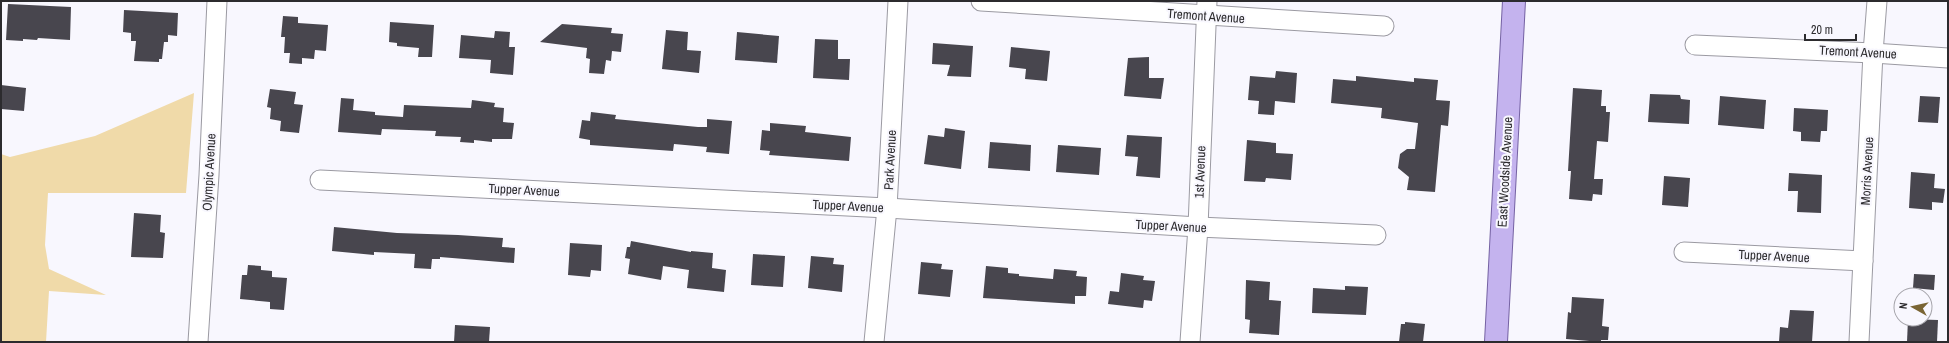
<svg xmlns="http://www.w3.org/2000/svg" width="1949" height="343" font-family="'Archivo Narrow',sans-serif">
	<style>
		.green { fill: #f0daa9 }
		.building { fill: #48464e }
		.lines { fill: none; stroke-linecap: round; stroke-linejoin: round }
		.minor-casing { stroke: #9b9aa2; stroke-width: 21 }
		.major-casing { stroke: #7562a3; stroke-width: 24 }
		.minor { stroke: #fff; stroke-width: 19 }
		.major { stroke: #c4b3ee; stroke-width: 22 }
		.labels { text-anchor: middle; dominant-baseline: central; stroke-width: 4; stroke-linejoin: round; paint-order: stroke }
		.street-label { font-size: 13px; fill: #2c2b2e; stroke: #f8f7fe }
	</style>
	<rect width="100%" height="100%" fill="#f8f7fe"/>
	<path class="green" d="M194 93 186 193H48L45 245 49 269 106 295 49 291 46 342H1V154L10 157 95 136Z"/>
	<g class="building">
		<path d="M8 4 71 7 70 40 38 38 37 40 23 39V41L6 40Z"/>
		<path d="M124 10 178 13 177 36 168 35V42H164L162 59H159V62L134 61 136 41H131V33L123 32Z"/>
		<path d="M283 16 298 17V23L328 25 326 51 315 50 314 59 302 58V64L289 63 290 53H284L285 37H281Z"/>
		<path d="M390 22 434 25 432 57H418L419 48 397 46V43L389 42Z"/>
		<path d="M562 24 612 28 611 33 623 34 621 52 612 51 611 61 606 60 604 74 589 73 590 59 586 58 587 48 540 42Z"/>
		<path d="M666 30 688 32 687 50 701 51 699 73 662 69Z"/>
		<path d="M495 31 510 32 509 47H515L513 75 490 73 491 60 459 58 461 35 494 38Z"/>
		<path d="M737 32 779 36 777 63 735 60Z"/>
		<path d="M815 39 838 40V59H850L849 80 813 78Z"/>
		<path d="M933 43 973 46 971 77 947 76 950 65 932 64Z"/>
		<path d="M1011 47 1050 51 1047 81 1025 79 1026 69 1009 67Z"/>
		<path d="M1149 57V78H1164L1161 99 1124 96 1128 58Z"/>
		<path d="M1276 71 1297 73 1295 103 1275 101 1274 115 1258 114 1259 101 1248 100 1250 76 1275 78Z"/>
		<path d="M1356 76 1414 82V78L1438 80 1436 100 1450 101 1448 126 1441 125 1435 192 1407 190 1409 177 1398 168 1400 154 1407 149H1415L1418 123 1381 118 1382 108 1331 103 1333 79 1356 81Z"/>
		<path d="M1 85 26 88 24 111 1 109Z"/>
		<path d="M1573 88 1602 90 1601 106H1606V112H1610L1608 142 1597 141 1594 179H1603L1602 195 1593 194 1592 201 1569 199 1571 171H1568Z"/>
		<path d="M270 89 296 92 294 104 303 105 299 133 280 131 281 121 270 119 271 108 267 107Z"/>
		<path d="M1650 94 1680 95 1681 99 1690 100 1689 124 1648 122Z"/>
		<path d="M1720 96 1766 100 1764 129 1718 125Z"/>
		<path d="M1920 96 1940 97 1938 123 1918 122Z"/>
		<path d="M341 98 354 99 353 110 375 112V115L403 117 404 105 471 108 472 100 495 103 494 107 504 108 503 122 514 123 512 139H492V142L474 140V143L460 142 461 137 435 136 436 131 382 129 381 135 338 132Z"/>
		<path d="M1794 108 1828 110 1827 131H1821L1820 142 1801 141V132L1793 131Z"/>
		<path d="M591 112 616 115 615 119 698 127H707V119L732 121 729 154 706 152 707 147 674 144 673 151 590 145V140L579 138 582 120 590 121Z"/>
		<path d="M770 123 806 126 805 132 851 137 849 161 769 155 770 151 760 150 762 130 770 131Z"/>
		<path d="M945 128 965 131 961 169 924 164 928 135 944 137Z"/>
		<path d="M1127 135 1162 137 1160 178 1136 176 1138 157 1125 156Z"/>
		<path d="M1247 140 1276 143V153L1293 154 1291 180 1266 178 1265 182 1244 181Z"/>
		<path d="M990 142 1031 145 1030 171 988 168Z"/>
		<path d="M1058 145 1101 148 1099 175 1056 172Z"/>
		<path d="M1911 172 1935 174 1934 188 1945 189 1943 203 1932 202V210L1909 208Z"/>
		<path d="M1789 173 1822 175 1821 213 1797 212 1798 191H1788Z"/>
		<path d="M1664 176 1690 178 1688 207 1662 205Z"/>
		<path d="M134 213 161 215 160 232 165 233 163 258 131 257Z"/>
		<path d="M334 227 397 233 458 235 503 238 502 247 515 248 514 263 440 257V259H432L431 269 414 268 415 254 374 252V255L332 251Z"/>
		<path d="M631 241 691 252V251L713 253 712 268 726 270 724 292 687 288 689 270 663 266 661 280 628 274 630 259 625 258 627 247H630Z"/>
		<path d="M570 243 602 245 601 271 591 270 590 277 568 275Z"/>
		<path d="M753 254 785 256 783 287 751 285Z"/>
		<path d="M811 256 834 258 833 264 844 265 842 292 808 288Z"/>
		<path d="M921 262 942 264 941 269 953 270 950 297 918 294Z"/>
		<path d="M248 265 261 266V270L272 271V277L287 278 284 310 270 309V302L240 299 242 275H247Z"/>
		<path d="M986 266 1008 268V273L1019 274V276L1053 279 1054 269 1077 271 1076 276 1087 277 1086 296H1075V304L983 298Z"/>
		<path d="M1121 273 1144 276 1143 280 1155 281 1152 301 1144 300 1143 308 1108 304 1110 291 1119 292Z"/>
		<path d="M1914 274 1935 275 1934 290 1913 288Z"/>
		<path d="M1246 280 1270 282 1269 300 1281 301 1279 335 1249 333 1250 320 1245 319Z"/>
		<path d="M1345 286 1368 287 1366 315 1312 313 1313 288 1345 290Z"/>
		<path d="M1572 297 1604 299 1602 326 1609 327 1608 340H1601V342L1566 339 1568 312 1571 313Z"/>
		<path d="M1790 310 1814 311 1812 342H1779L1780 327 1788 328Z"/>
		<path d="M1908 319 1938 320 1937 342H1907Z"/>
		<path d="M1405 322 1425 324 1423 342H1399L1401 324H1405Z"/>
		<path d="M455 325 490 327 489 342H454Z"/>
	</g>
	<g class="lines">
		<defs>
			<g id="minor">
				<path d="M981 1 1384 26"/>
				<path d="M1695 45 1873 53 1948 58"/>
				<path d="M320 180 887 208 1198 227 1376 235"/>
				<path d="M1684 252 1863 261"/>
				<path d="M198 342 209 175 217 1"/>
				<path d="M874 342 887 208 898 1"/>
				<path d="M1190 342 1198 227 1207 1"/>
				<path d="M1859 342 1873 53 1877 1"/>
			</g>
			<path id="major" d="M1496 342 1514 1"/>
		</defs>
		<use href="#minor" class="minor-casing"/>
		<use href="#major" class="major-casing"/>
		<use href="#minor" class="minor"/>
		<use href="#major" class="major"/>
	</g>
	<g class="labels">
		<g class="street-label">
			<text transform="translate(1206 16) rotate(4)">Tremont Avenue</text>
			<text transform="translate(1858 52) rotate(3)">Tremont Avenue</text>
			<text transform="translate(890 160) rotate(-87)">Park Avenue</text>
			<text transform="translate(1867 171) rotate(-87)">Morris Avenue</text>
			<text transform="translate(209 172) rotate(-87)">Olympic Avenue</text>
			<text transform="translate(1200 172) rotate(-88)">1st Avenue</text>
			<text transform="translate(1505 172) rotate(-87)">East Woodside Avenue</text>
			<text transform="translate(524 190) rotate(3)">Tupper Avenue</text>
			<text transform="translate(848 206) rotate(3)">Tupper Avenue</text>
			<text transform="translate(1171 226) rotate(3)">Tupper Avenue</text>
			<text transform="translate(1774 256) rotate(3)">Tupper Avenue</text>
		</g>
	</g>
	<rect width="1949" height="343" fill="none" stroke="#2c2b2e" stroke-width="4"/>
	<g transform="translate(1913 307) rotate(278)"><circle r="19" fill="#f8f7fe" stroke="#a6a5ab"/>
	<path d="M0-3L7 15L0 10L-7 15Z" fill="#7a6534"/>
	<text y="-6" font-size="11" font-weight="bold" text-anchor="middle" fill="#2c2b2e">N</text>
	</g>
	<path d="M1805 34v6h51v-6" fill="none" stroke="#2c2b2e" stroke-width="2"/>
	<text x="1811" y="34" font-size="12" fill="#2c2b2e" stroke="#f8f7fe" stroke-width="3" paint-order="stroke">20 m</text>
</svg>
